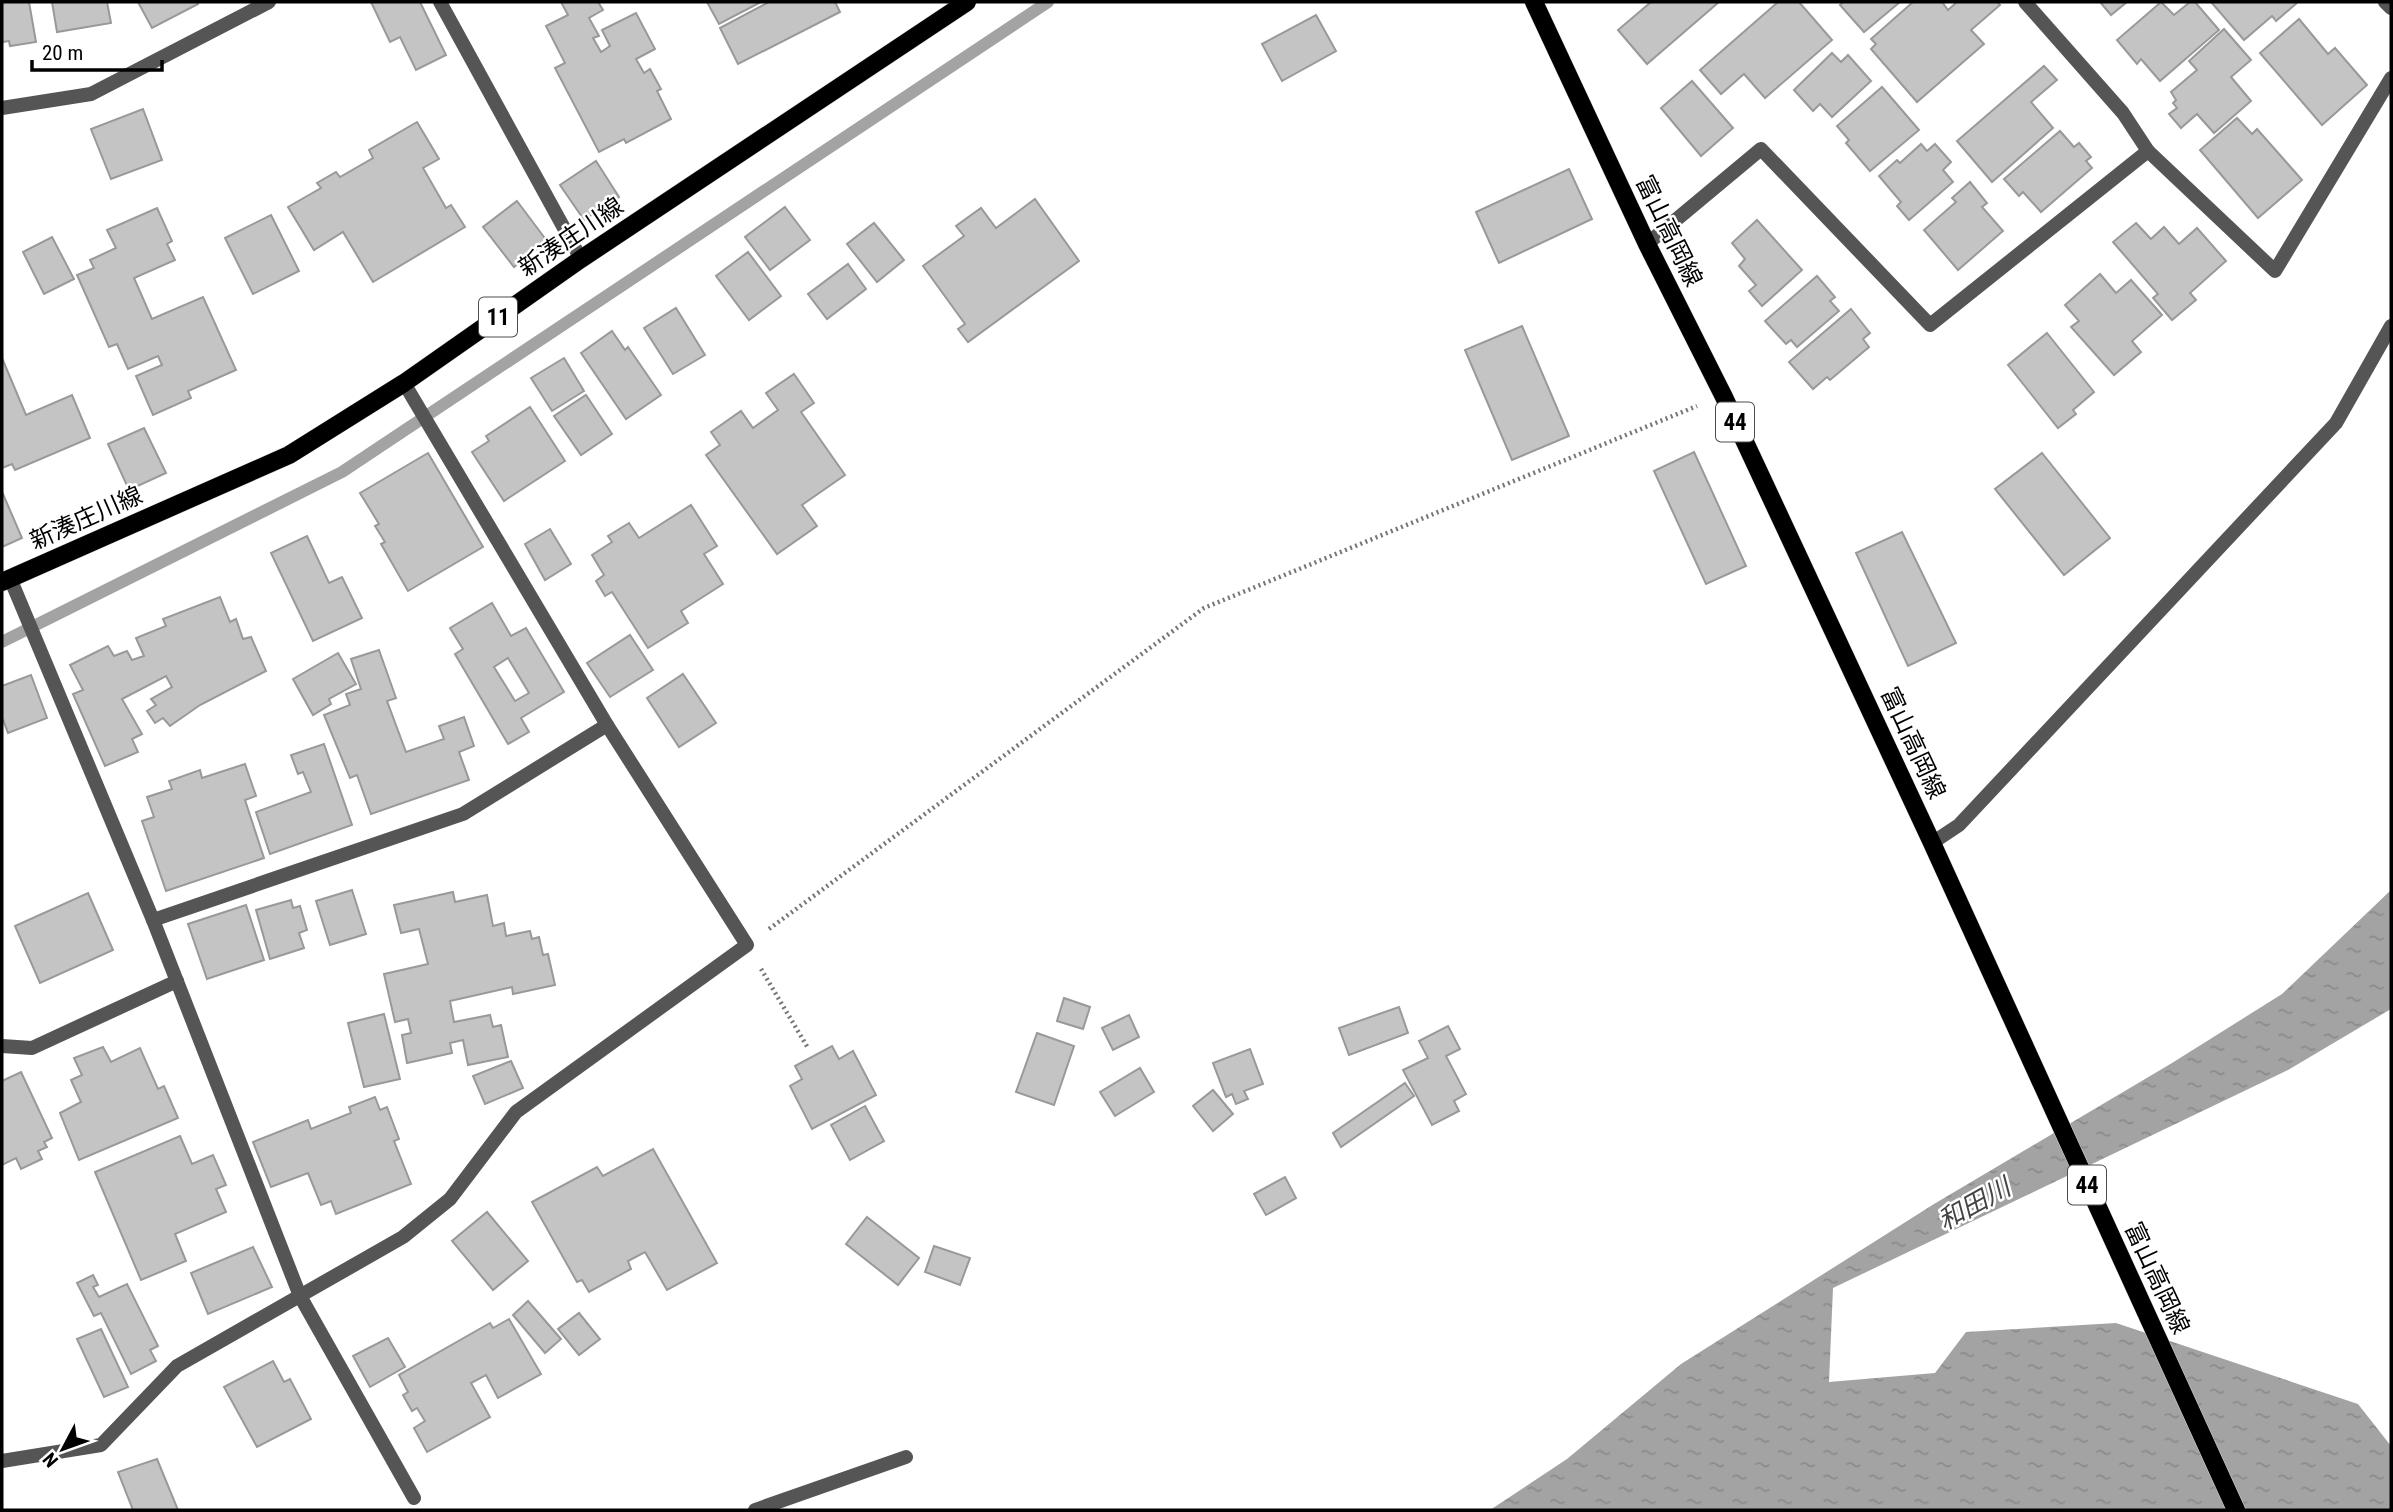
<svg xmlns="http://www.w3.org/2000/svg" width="2393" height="1512" font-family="'Roboto Condensed','Noto Sans JP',sans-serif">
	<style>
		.water { fill: url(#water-ripples) }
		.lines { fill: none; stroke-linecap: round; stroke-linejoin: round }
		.stream { stroke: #a3a3a3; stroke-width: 12 }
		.building { fill: #c4c4c4; stroke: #999; stroke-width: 2; fill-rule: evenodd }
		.primary-casing { stroke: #dbdbdb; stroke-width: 19 }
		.path { stroke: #777; stroke-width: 4.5; stroke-dasharray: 2 3.5; stroke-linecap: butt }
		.service { stroke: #555; stroke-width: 14 }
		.minor { stroke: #555; stroke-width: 14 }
		.primary { stroke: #000; stroke-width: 18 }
		.labels { text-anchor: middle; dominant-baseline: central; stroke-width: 5; stroke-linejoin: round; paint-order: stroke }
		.shield { fill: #fff; stroke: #4c4c4c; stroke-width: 2 }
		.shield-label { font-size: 23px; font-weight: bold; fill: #000 }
		.street-label { font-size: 24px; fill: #000; stroke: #fff }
		.water-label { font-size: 26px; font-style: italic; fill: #444; stroke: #fff }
	</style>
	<defs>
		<pattern id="water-ripples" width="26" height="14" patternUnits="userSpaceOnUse" patternTransform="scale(1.75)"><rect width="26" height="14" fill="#a3a3a3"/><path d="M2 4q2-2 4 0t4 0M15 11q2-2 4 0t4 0" fill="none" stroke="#8b8b8b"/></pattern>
	</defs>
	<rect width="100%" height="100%" fill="#fff"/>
	<path class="water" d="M2391 890V1009L2288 1070 1833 1288 1829 1382 1935 1373 1966 1332 2116 1323 2358 1404 2391 1446V1510H1490L1567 1459 1681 1364 1934 1204 2172 1063 2282 994Z"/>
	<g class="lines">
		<path class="stream" d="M2 642 342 472 1048 2"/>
	</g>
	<g class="building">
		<path d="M2 2H29L36 42 10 46 9 41 2 42Z"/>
		<path d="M52 2H107L111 23 57 32Z"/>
		<path d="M138 2H197L198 4 152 28Z"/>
		<path d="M371 2H420L446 55 416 70 400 37 390 42Z"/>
		<path d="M561 2H598L603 10 589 18 599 36 593 38 601 52 610 46 602 30 636 13 655 49 636 59 644 73 650 69 661 89 657 91 671 119 626 143 624 139 599 152 555 68 565 63 546 26 568 15Z"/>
		<path d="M707 2H761L719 24Z"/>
		<path d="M769 2H835L840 12 738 64 720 28Z"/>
		<path d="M1651 2H1719L1647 64 1618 30Z"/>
		<path d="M1778 2H1799L1832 40 1765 98 1744 74 1721 94 1700 70Z"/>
		<path d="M1843 2H1900L1864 32 1840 5Z"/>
		<path d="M1913 2H1942L1948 10 1957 2H1997L2000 5 1971 30 1984 44 1917 102 1871 49 1876 44 1871 39Z"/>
		<path d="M2100 2H2127L2111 15Z"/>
		<path d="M2161 2 2174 15 2190 2H2195L2219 30 2160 81 2141 59 2137 64 2117 40Z"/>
		<path d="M2211 2H2298L2276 21 2272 16 2244 40Z"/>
		<path d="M1316 15 1336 51 1282 81 1262 44Z"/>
		<path d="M2299 19 2328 54 2335 48 2367 85 2322 125 2260 53Z"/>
		<path d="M2224 29 2251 60 2231 77 2251 101 2214 133 2197 114 2181 128 2169 114 2177 108 2173 103 2176 100 2171 92 2197 70 2189 61Z"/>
		<path d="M1832 53 1841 62 1848 55 1871 81 1832 117 1820 104 1813 111 1794 90Z"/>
		<path d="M2044 66 2057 80 2031 102 2053 128 1992 182 1957 141Z"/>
		<path d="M1692 81 1733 128 1701 156 1661 108Z"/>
		<path d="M1882 87 1919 130 1870 171 1846 143 1849 140 1837 126Z"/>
		<path d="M143 109 162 160 111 179 91 129Z"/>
		<path d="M2237 118 2252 134 2257 129 2302 180 2258 218 2200 150Z"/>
		<path d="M417 122 439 159 423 168 446 208 451 205 465 227 373 282 343 232 314 250 288 207 321 188 317 183 336 172 340 177 373 158 369 150Z"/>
		<path d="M2060 131 2074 147 2079 143 2091 157 2086 161 2092 168 2041 212 2023 192 2019 196 2004 179Z"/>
		<path d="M1921 144 1927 151 1935 144 1951 162 1943 170 1953 182 1909 220 1897 206 1901 202 1879 176 1897 160 1900 163Z"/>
		<path d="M596 161 619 197 584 220 560 185Z"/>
		<path d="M1569 169 1592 219 1499 263 1476 212Z"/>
		<path d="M1970 182 1987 203 1982 207 2003 231 1958 270 1924 230 1956 202 1952 198Z"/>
		<path d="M1035 199 1079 261 968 342 958 329 965 324 923 266 964 236 956 226 981 208 996 228Z"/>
		<path d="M517 201 547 241 514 267 483 227Z"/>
		<path d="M785 207 810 240 770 270 745 237Z"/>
		<path d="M157 208 172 241 167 244 175 260 134 278 152 319 203 297 236 370 188 391 191 398 153 415 136 376 162 365 158 356 128 369 117 344 109 347 77 275 94 268 90 260 116 248 107 230Z"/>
		<path d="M271 215 299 271 253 294 225 238Z"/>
		<path d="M1757 220 1802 270 1762 306 1749 291 1756 285 1739 266 1745 259 1732 243Z"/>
		<path d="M874 223 904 260 877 282 847 244Z"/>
		<path d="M2136 223 2151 239 2164 227 2179 244 2197 228 2226 261 2190 293 2196 300 2172 320 2153 298 2158 294 2113 242Z"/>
		<path d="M52 237 74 279 44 294 23 252Z"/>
		<path d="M748 252 781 296 749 320 716 276Z"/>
		<path d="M848 264 866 289 827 319 808 294Z"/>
		<path d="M2100 274 2116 293 2131 280 2162 315 2132 341 2141 352 2114 375 2071 327 2079 321 2065 305Z"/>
		<path d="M1817 276 1835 297 1830 301 1839 311 1797 347 1791 340 1786 344 1765 321Z"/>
		<path d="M676 308 705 355 673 374 644 328Z"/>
		<path d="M1851 309 1870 333 1863 339 1869 347 1830 380 1827 377 1813 389 1789 362Z"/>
		<path d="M1522 326 1569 436 1512 460 1465 350Z"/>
		<path d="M612 331 625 350 628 347 661 395 626 419 581 353Z"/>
		<path d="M2047 333 2094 392 2073 410 2076 414 2058 428 2008 365Z"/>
		<path d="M2 358 26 415 72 395 90 438 15 470 12 464 2 468Z"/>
		<path d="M564 358 584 391 552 411 531 378Z"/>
		<path d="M794 374 814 403 801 412 845 475 802 505 817 526 777 554 706 455 720 445 711 432 741 411 753 428 778 410 766 393Z"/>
		<path d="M586 395 612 434 581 455 554 416Z"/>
		<path d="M530 407 565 461 504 501 472 452 489 441 486 436Z"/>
		<path d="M144 428 166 473 129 490 108 444Z"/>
		<path d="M1694 452 1746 566 1706 584 1654 471Z"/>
		<path d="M428 453 483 547 408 591 381 544 385 542 375 526 379 524 360 493Z"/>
		<path d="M2042 453 2110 538 2064 575 1995 489Z"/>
		<path d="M3 494 22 538 2 547V495Z"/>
		<path d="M691 505 717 546 704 554 723 584 681 611 688 623 648 648 612 592 605 596 596 581 604 575 592 555 612 542 608 536 629 523 639 538Z"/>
		<path d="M550 529 571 564 545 580 525 544Z"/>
		<path d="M1902 532 1956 643 1908 666 1856 553Z"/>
		<path d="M307 536 329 583 342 577 362 618 313 641 271 553Z"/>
		<path d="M220 597 230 622 236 619 243 639 251 637 266 671 200 705 170 726 163 718 155 723 147 711 156 705 151 699 172 687 166 676 122 699 142 734 132 739 138 752 105 766 73 694 83 690 70 665 108 646 114 656 127 651 132 660 144 656 136 638 166 626 163 619Z"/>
		<path d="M492 603 511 636 526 628 564 692 521 718 529 732 508 744 455 654 463 649 450 628ZM508 658 529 693 515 701 494 667Z"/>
		<path d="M630 635 653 670 610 697 587 663Z"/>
		<path d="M379 650 396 698 387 701 406 752 444 739 439 726 464 717 474 746 459 752 469 780 371 814 357 775 350 778 324 715 350 705 346 694 361 689 351 659Z"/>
		<path d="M338 653 356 684 329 699 331 704 313 715 293 679Z"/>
		<path d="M683 674 716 723 679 747 647 698Z"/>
		<path d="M31 675 47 718 8 733 2 717V686Z"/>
		<path d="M324 744 352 825 270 854 256 812 311 792 303 772 298 774 291 755Z"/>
		<path d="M245 764 256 796 245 800 264 858 166 891 142 821 154 817 147 797 172 789 169 781 200 770 202 778Z"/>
		<path d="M352 890 366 934 330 945 316 901Z"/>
		<path d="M453 892 455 902 487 895 493 926 504 923 506 936 530 931 532 939 539 937 543 955 548 954 555 985 513 994 512 987 450 1001 454 1022 490 1015 493 1027 501 1025 508 1057 468 1065 463 1040 450 1043 452 1053 407 1063 402 1035 411 1033 408 1019 395 1022 384 974 428 964 419 929 401 933 394 905Z"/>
		<path d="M88 893 113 950 40 983 15 926Z"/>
		<path d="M291 900 293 908 300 906 307 930 299 933 304 948 270 959 256 910Z"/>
		<path d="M246 905 264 960 207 979 188 924Z"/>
		<path d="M1064 998 1090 1007 1083 1029 1057 1021Z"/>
		<path d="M1399 1007 1408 1033 1349 1055 1339 1028Z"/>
		<path d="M384 1014 400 1079 364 1087 348 1023Z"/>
		<path d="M1129 1015 1139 1037 1113 1050 1102 1028Z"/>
		<path d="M1448 1026 1460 1049 1446 1056 1466 1094 1454 1101 1459 1111 1432 1125 1403 1070 1428 1058 1419 1041Z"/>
		<path d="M1037 1033 1074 1046 1054 1105 1016 1092Z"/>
		<path d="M832 1046 839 1059 853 1051 876 1095 812 1129 790 1086 802 1079 795 1066Z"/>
		<path d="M103 1047 111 1062 140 1048 158 1089 164 1086 178 1118 79 1160 60 1113 81 1102 71 1080 82 1075 74 1058Z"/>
		<path d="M1250 1049 1263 1084 1244 1091 1248 1099 1236 1104 1232 1094 1226 1097 1213 1063Z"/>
		<path d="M511 1061 523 1088 485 1104 473 1076Z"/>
		<path d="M1140 1068 1154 1092 1115 1116 1100 1092Z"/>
		<path d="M21 1072 52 1138 44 1142 47 1147 38 1151 42 1159 21 1169 16 1158 2 1165V1081Z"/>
		<path d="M1405 1083 1414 1096 1341 1147 1333 1133Z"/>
		<path d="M1213 1090 1233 1114 1213 1131 1193 1106Z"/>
		<path d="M375 1097 380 1110 387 1107 399 1139 394 1141 411 1184 336 1214 331 1201 321 1205 308 1173 271 1187 253 1142 308 1120 311 1129 351 1113 349 1107Z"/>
		<path d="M865 1106 884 1141 850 1160 831 1125Z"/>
		<path d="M180 1136 192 1164 213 1155 226 1185 216 1189 226 1212 175 1234 186 1261 141 1280 95 1172Z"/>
		<path d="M653 1149 717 1263 667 1290 645 1252 628 1261 631 1269 589 1292 582 1280 577 1282 532 1202 597 1167 603 1176Z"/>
		<path d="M1285 1177 1296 1198 1266 1215 1254 1194Z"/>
		<path d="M487 1212 528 1261 493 1290 452 1241Z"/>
		<path d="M867 1217 919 1258 898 1285 846 1244Z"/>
		<path d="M934 1246 970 1258 960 1285 925 1272Z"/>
		<path d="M253 1247 272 1287 208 1314 191 1273Z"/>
		<path d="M93 1275 98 1285 93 1287 99 1297 127 1284 158 1346 150 1350 156 1361 131 1374 101 1313 94 1316 77 1283Z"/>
		<path d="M528 1301 561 1339 545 1353 513 1315Z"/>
		<path d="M579 1313 600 1339 579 1355 558 1329Z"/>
		<path d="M509 1319 541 1374 498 1398 486 1375 471 1383 490 1417 427 1452 414 1428 425 1421 417 1408 412 1411 403 1395 408 1392 399 1375 490 1323 493 1328Z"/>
		<path d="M101 1329 128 1387 104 1397 77 1339Z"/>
		<path d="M388 1338 405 1367 370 1387 353 1356Z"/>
		<path d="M273 1361 284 1382 290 1379 311 1419 257 1447 224 1387Z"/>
		<path d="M157 1459 178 1510H133L118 1472Z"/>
	</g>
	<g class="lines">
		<defs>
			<g id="primary">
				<path d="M1534 2 1647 244 1724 397 1932 843 2236 1510"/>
				<path d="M2 582 289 455 404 383 581 259 967 2"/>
			</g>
		</defs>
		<use href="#primary" class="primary-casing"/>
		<g class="path">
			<path d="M769 929 1204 608 1697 406"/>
			<path d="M761 969 808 1048"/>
		</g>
		<path class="service" d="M1932 843 1959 825 2336 423 2391 326"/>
		<g class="minor">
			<path d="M440 2 581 259"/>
			<path d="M2025 2 2123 113 2148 151"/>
			<path d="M2385 2 2391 8"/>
			<path d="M2 108 91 94 269 2"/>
			<path d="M1647 244 1761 149 1930 325 2148 151 2275 271 2391 78"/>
			<path d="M404 383 607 725"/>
			<path d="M10 578 153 920 300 1296 414 1498"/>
			<path d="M2 1046 32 1048 177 981"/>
			<path d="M2 1461 101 1445 177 1366 403 1237 450 1199 516 1112 747 945 607 725 463 814 153 920"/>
			<path d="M755 1510 906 1457"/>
		</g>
		<use href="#primary" class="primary"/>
	</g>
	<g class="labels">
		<g class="shield">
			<rect x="479" y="297.5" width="38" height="39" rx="5"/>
			<rect x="1716" y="402.5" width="38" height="39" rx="5"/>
			<rect x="2068" y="1165.5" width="38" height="39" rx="5"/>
		</g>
		<g class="shield-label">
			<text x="498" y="317">11</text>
			<text x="1735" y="422">44</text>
			<text x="2087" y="1185">44</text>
		</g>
		<g class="street-label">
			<text transform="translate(1669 231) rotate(64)">富山高岡線</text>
			<text transform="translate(571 237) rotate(-34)">新湊庄川線</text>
			<text transform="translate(86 518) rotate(-24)">新湊庄川線</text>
			<text transform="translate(1913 743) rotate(65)">富山高岡線</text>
			<text transform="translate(2157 1278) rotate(65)">富山高岡線</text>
		</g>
		<g class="water-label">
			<text transform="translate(1974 1204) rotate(-29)">和田川</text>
		</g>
	</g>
	<rect width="2393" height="1512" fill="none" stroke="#000000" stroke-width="7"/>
	<g transform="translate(63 1449) rotate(229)" stroke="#ffffff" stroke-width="5" paint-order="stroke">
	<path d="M0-5L12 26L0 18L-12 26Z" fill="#000000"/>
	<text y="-10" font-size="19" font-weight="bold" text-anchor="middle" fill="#000000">N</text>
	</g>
	<path d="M32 60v10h130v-10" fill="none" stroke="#000000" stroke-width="3.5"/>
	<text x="42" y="60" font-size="21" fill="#000000" stroke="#ffffff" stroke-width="5" paint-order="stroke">20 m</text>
</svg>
